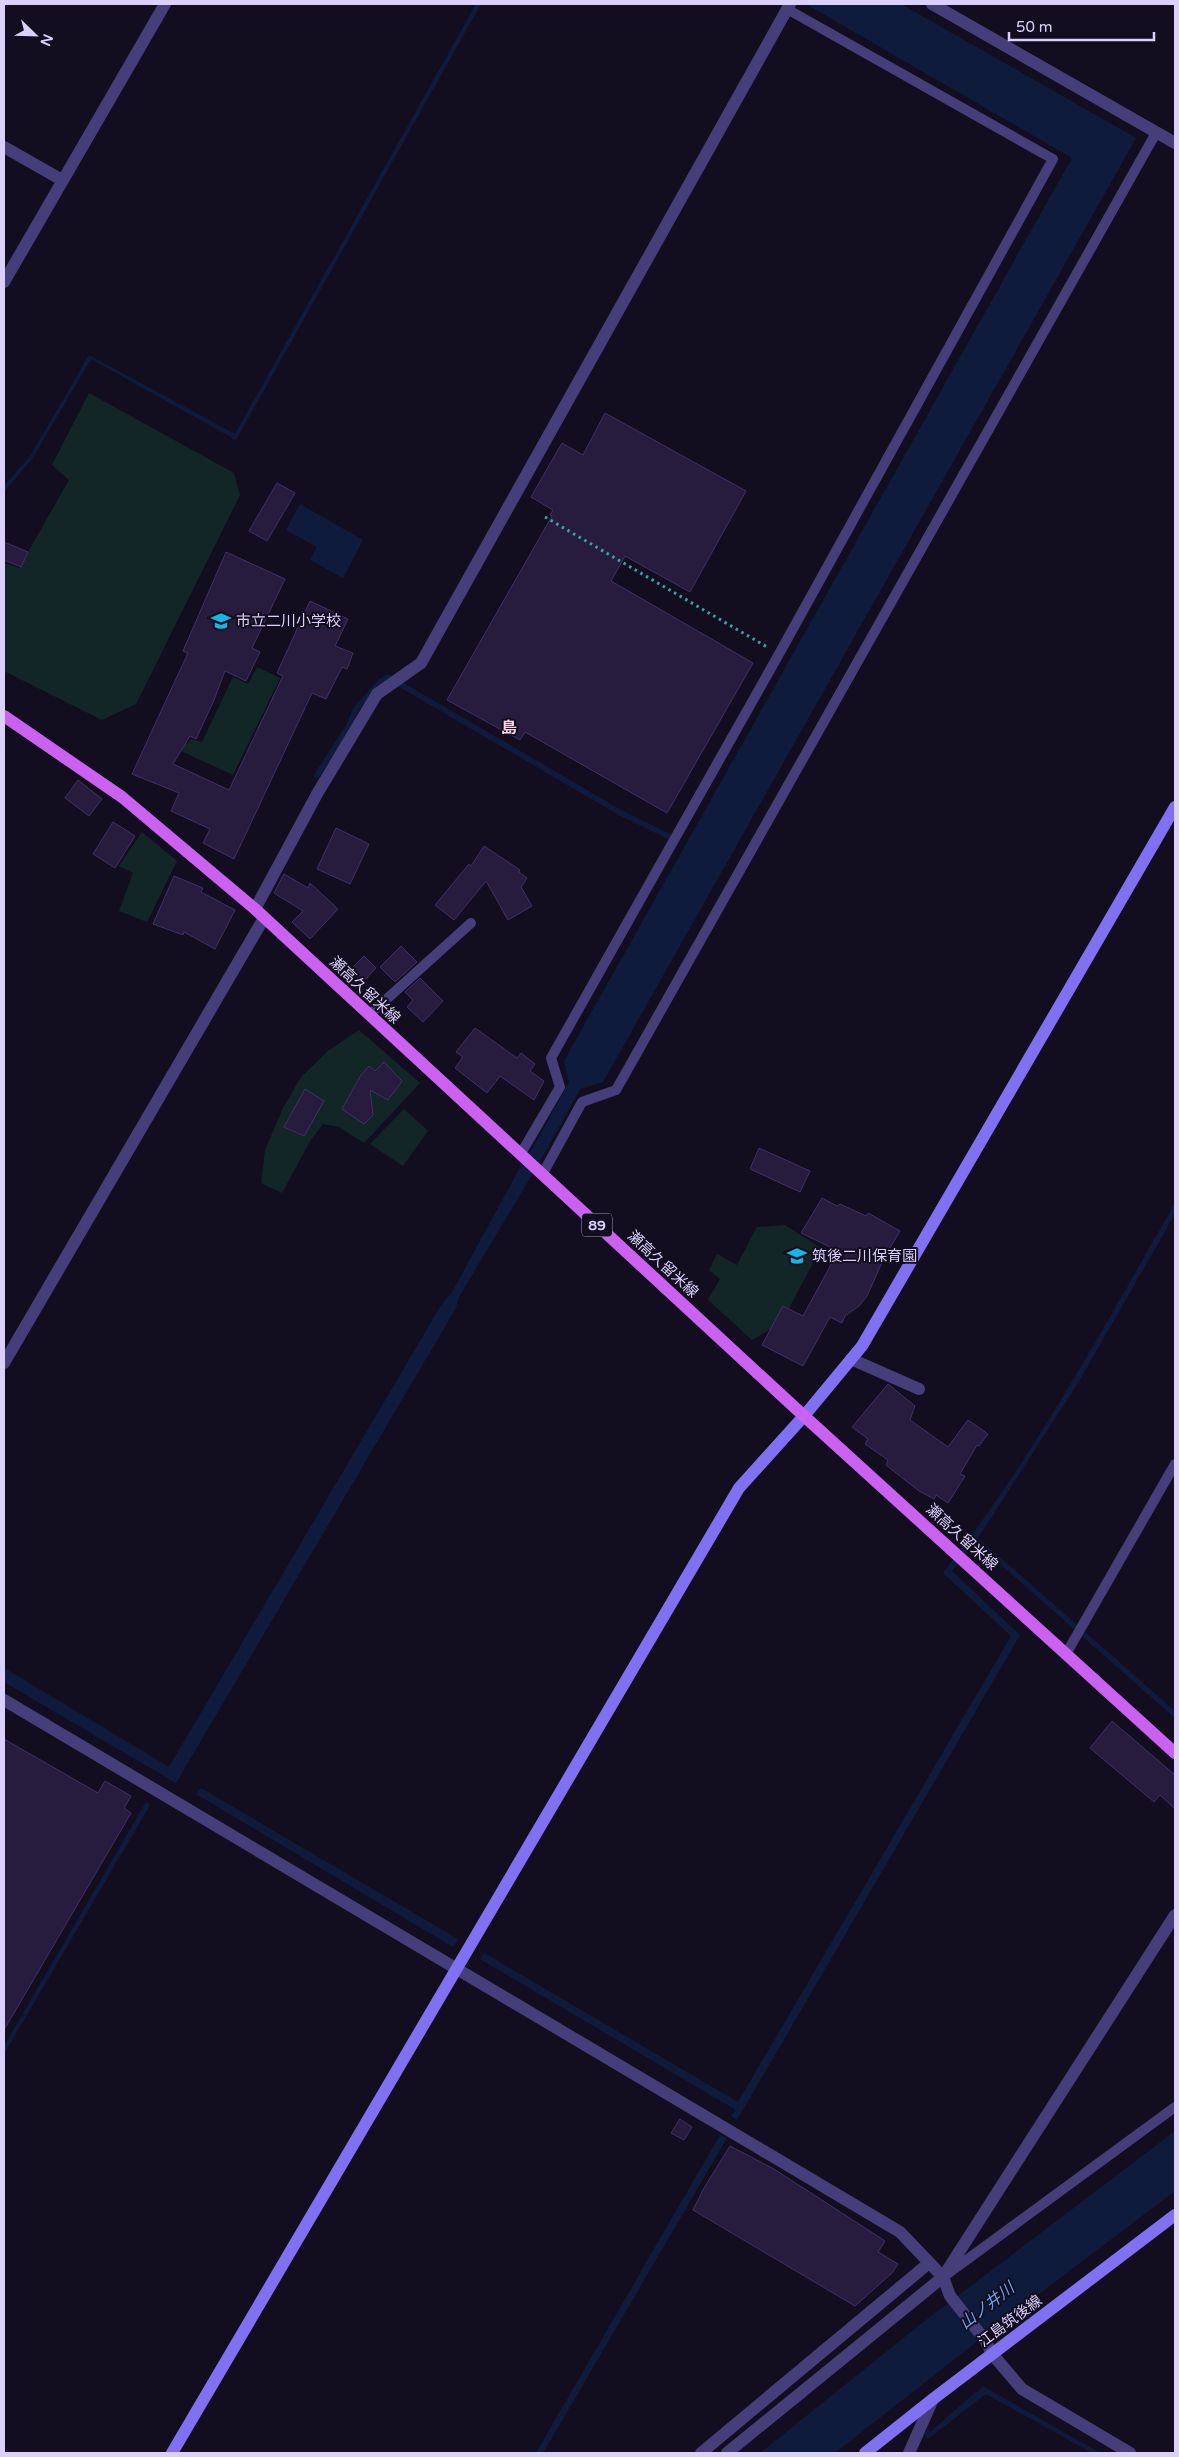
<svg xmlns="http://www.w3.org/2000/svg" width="1179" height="2457" font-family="'Varela Round','Noto Sans JP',sans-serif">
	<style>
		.green { fill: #122628 }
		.water { fill: #0f1b3d }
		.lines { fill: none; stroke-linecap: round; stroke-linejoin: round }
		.stream { stroke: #0f1b3d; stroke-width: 5.5 }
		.building { fill: #271c3e; stroke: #413068 }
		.path { stroke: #38a1a7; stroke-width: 3; stroke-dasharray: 2.5 4; stroke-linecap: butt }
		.lane { stroke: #463e7a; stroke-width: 10 }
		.street { stroke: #463e7a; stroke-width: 12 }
		.secondary { stroke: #8270f2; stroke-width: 12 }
		.primary { stroke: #cb61f1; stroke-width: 12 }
		.labels { text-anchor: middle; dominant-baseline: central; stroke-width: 4; stroke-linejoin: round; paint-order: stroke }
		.shield { fill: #130e1f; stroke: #9e96b9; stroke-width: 1 }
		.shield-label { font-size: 14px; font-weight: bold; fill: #dad0fb }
		.poi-label { font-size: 15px; fill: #dad0fb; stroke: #130e1f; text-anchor: start }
		.street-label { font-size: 15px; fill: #dad0fb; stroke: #130e1f }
		.neighbourhood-label { font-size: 16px; font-weight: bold; fill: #fbd2e8; stroke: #130e1f }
		.water-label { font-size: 16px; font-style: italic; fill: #68a2f1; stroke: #130e1f }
	</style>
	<rect width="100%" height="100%" fill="#130e1f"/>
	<g class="green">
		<path d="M89 393 234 473 240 495 136 704 102 720 4 671V563L19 568 69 480 52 465Z"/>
		<path d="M257 667 280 678 233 775 181 751 183 744H187L191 739 202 742 233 677 248 684Z"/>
		<path d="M142 832 177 861 147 922 119 911 133 873 119 866Z"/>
		<path d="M359 1030 420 1083 364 1143 339 1127 323 1124 310 1141 282 1193 261 1183 265 1150 283 1108 301 1077 328 1051Z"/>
		<path d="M404 1109 428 1131 403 1166 370 1144Z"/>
		<path d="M785 1225 821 1248 781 1323 752 1340 708 1300 720 1279 709 1270 717 1254 737 1265 757 1227Z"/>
	</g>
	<g class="water">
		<path d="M476 4H481L236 440 91 359 32 459 4 492V486L31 455 89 355 235 434Z"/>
		<path d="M810 4H901L1136 138 603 1082 580 1089C542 1161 499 1229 458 1299L456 1308 176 1783 4 1682V1668L169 1767 440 1307 452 1292 528 1153 533 1148 569 1082 564 1061 1072 158 811 7Z"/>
		<path d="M300 504 363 540 343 578 310 560 317 547 286 530Z"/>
		<path d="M1175 1203V1214L1078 1383 978 1538 1175 1711V1718L975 1542 952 1571 1020 1635 737 2120 731 2116 736 2110 480 1959 484 1953 738 2102 1011 1636 943 1573C1033 1458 1103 1329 1175 1203Z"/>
		<path d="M201 1788 458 1939 453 1947 196 1794Z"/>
		<path d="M146 1802 150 1805 4 2054V2046Z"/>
		<path d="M1175 2131V2191L1002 2322 835 2453H760L922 2323Z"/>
		<path d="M720 2135 727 2138 543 2453H536Z"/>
		<path d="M983 2386 1100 2453H1092L986 2394 928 2439 925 2435 927 2429 930 2432Z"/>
	</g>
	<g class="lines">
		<path class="stream" d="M317 775 349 726 356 709 380 682 388 677 621 813 668 836"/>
	</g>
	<g class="building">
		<path d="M605 413 746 491 690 592 625 556 611 581 753 663 667 813 525 732 520 740 447 700 552 516 550 515 553 510 531 497 562 443 583 455Z"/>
		<path d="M277 483 295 493 267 541 249 531Z"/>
		<path d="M4 542 28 552 21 567 4 560Z"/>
		<path d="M226 552 285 579 252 648 260 652 246 681 225 671 214 700 196 739 190 736 173 764 229 790 283 676 277 673 310 601 348 619 335 646 353 653 347 669 342 667 326 699 312 693 234 859 203 843 210 829 171 811 179 793 132 774 188 653 183 651Z"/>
		<path d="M78 780 102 799 89 816 65 798Z"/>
		<path d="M113 822 135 836 115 868 93 854Z"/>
		<path d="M336 828 369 844 350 884 317 869Z"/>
		<path d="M484 846 520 870 519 872 527 878 521 887 532 906 508 920 486 881 454 920 435 905 469 864 471 866Z"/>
		<path d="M284 874 308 888 310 883 338 909 310 939 292 922 303 911 274 893Z"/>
		<path d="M174 876 203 888 201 892 235 910 215 949 184 932 183 935 153 924Z"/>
		<path d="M401 946 417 962 395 982 380 967Z"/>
		<path d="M364 956 376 968 360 985 347 973Z"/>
		<path d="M420 978 443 1001 423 1022 407 1007 413 1000 405 992Z"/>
		<path d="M475 1028 517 1058 521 1053 535 1064 530 1071 544 1081 534 1100 500 1076 487 1093 455 1068 463 1057 456 1052Z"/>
		<path d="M384 1062 402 1081 388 1100 370 1090 373 1115 364 1124 342 1109 361 1075 369 1066 375 1071Z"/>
		<path d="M305 1089 324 1101 304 1136 284 1127Z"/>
		<path d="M759 1148 810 1171 800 1192 750 1169Z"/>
		<path d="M822 1198 837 1206 840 1204 866 1216 868 1213 900 1231 884 1258 867 1296 859 1306 845 1316 842 1323 830 1317 803 1366 762 1345 783 1306 803 1316 834 1259 825 1256 830 1247 801 1233Z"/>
		<path d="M888 1384 915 1406 910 1420 948 1447 968 1420 988 1434 979 1446 977 1445 960 1474 965 1476 948 1503 936 1495 934 1499 919 1491 886 1465 888 1460 865 1444 868 1439 852 1427Z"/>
		<path d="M1112 1721 1175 1775V1809L1160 1795 1154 1802 1090 1748Z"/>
		<path d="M4 1739 98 1793 105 1781 131 1796 124 1808 131 1813 4 2030Z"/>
		<path d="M680 2119 692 2127 684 2140 671 2133Z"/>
		<path d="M730 2146 774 2169 885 2241 878 2252 898 2264 892 2273 855 2306 693 2210 704 2188Z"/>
	</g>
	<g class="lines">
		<path class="path" d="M545 517 767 647"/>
		<g class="lane">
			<path d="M369 1015 471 923"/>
			<path d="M520 1155 560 1087 551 1058 779 654 1053 159 787 9"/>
			<path d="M542 1175 582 1102 616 1090 1156 133"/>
			<path d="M1066 1654 1175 1464"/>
			<path d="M946 2275 1175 2107"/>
		</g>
		<g class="street">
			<path d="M932 4 1175 143"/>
			<path d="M4 147 62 180"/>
			<path d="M4 282 165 4"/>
			<path d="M255 909 317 794 377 694 421 663 790 4"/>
			<path d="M851 1359 919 1389"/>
			<path d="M4 1363 264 918"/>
			<path d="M4 1700 900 2232 943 2277 950 2296 985 2340 993 2355 1022 2389 1130 2453"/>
			<path d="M701 2453 929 2263"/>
			<path d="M727 2453 943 2277 1175 1915"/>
			<path d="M909 2453 933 2399"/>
		</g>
		<g class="secondary">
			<path d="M172 2453 739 1488 804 1416 862 1346 1175 807"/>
			<path d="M865 2453 933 2399 1175 2215"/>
		</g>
		<path class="primary" d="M4 716 122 797 255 909 804 1416 1175 1753"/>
	</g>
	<defs>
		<symbol id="school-bare" viewBox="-9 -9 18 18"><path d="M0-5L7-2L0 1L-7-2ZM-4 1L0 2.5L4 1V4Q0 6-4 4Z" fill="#14b7e3" stroke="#130e1f" stroke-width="2.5" paint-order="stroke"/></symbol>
	</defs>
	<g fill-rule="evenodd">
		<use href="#school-bare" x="207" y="607" width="28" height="28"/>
		<use href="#school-bare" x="783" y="1242" width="28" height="28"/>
	</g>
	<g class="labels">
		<rect class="shield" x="582" y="1213.5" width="30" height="23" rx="4"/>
		<g class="shield-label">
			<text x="597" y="1225">89</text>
		</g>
		<g class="poi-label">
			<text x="236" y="621">市立二川小学校</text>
			<text x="812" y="1256">筑後二川保育園</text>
		</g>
		<g class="street-label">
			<text transform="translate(365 990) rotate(43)">瀬高久留米線</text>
			<text transform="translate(663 1264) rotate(43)">瀬高久留米線</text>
			<text transform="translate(962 1537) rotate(42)">瀬高久留米線</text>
			<text transform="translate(1010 2321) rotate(-37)">江島筑後線</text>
		</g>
		<g class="neighbourhood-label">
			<text x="509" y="728">島</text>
		</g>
		<g class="water-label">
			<text transform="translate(987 2306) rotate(-38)">山ノ井川</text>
		</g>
	</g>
	<rect width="1179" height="2457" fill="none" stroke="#dad0fb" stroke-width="10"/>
	<g transform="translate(35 35) rotate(113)" stroke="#130e1f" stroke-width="4" paint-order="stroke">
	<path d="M0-4L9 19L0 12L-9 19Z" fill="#dad0fb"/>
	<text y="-8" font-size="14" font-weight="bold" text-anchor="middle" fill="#dad0fb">N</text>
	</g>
	<path d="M1009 32v8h145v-8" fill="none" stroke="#dad0fb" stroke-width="2.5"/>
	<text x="1016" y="32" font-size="15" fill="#dad0fb" stroke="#130e1f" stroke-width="4" paint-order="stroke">50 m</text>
</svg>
